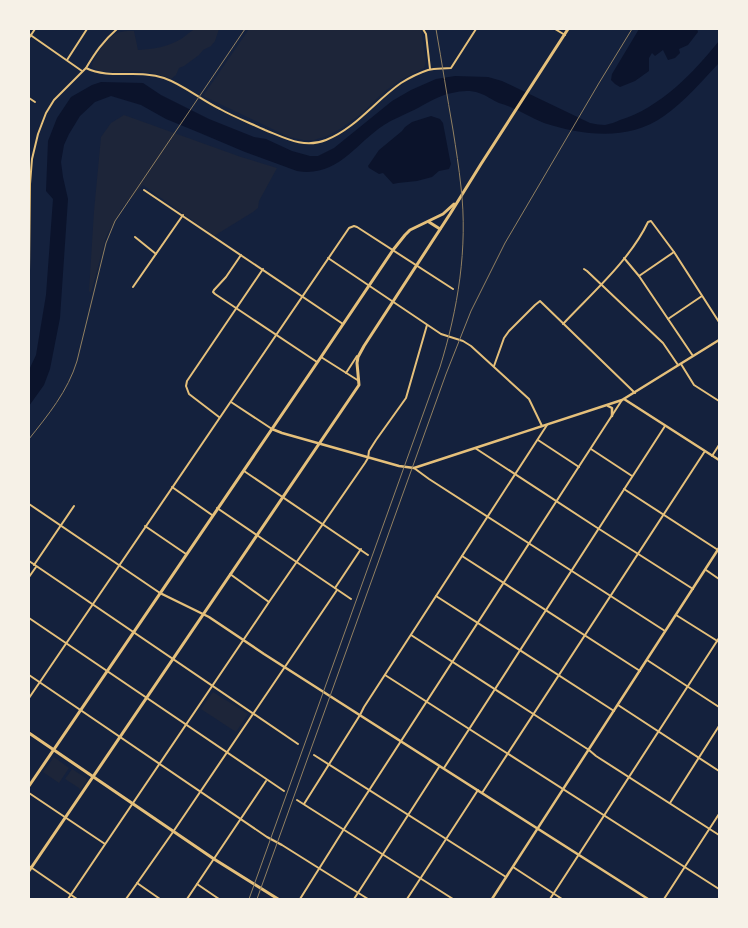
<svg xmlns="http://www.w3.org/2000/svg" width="748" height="928" font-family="'Nunito Sans',sans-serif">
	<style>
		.green { fill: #1d2539 }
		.water { fill: #0b132b }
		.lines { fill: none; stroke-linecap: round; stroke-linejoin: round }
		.minor { stroke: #e5c07b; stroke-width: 2 }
		.tertiary { stroke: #e5c07b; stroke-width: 2.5 }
		.secondary { stroke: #e5c07b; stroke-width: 3 }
		.rail { stroke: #918062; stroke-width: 1 }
	</style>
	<rect width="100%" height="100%" fill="#14213d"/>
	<g class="green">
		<path d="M195 29H219L215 41 211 46 203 50 199 55 184 66 179 68 176 75 171 79C162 75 153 73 144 72 130 70 102 76 92 67 92 61 95 58 98 53 107 37 115 30 134 31L138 50C154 49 167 47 181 39 186 36 189 32 195 29Z"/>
		<path d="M249 29H421L426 62 424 68 400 80 384 92 361 114 340 129 327 136 314 140H303L289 137 203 96Z"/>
		<path d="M124 115 241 157 277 168 259 201 258 208 253 212 214 236 143 185 122 208 106 237 91 293 89 291 94 211 101 137 111 123Z"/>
		<path d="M213 692 248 714 236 732 201 709Z"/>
		<path d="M54 757 69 768 59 783 43 772Z"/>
		<path d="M72 769 86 778 87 781 80 790 79 788 65 779Z"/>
	</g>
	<g class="water">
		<path d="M639 29H697L698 32 688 45 679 49 680 53 675 58 668 60 663 50 655 56 652 53 649 58V71L635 81 620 87 615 84 611 80 612 74Z"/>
		<path d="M719 41V63C702 81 685 101 664 116 629 141 584 136 544 123 529 117 515 107 499 103 492 100 486 95 479 93 470 90 461 91 452 93 439 95 426 104 414 110 404 115 393 119 384 125 355 144 337 178 297 171L245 152 200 133 166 119 141 105 111 96 95 102 80 116 69 134 64 145 61 162 63 177 68 199 60 318 50 369 44 385 29 406V370L36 355 46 295 53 199 46 191 48 141 57 118 71 97 92 85 101 82 143 83 161 95 209 119 254 137 266 139 292 151 310 156H318L334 148 392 101 411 90 436 79 455 76 488 77 502 81 590 123C595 124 601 125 605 125 610 124 616 122 620 120 660 108 694 72 719 41Z"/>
		<path d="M431 116 440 119 443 123 450 160 451 164 449 169 439 171 432 177 417 181 398 183 393 184 383 173 379 174 369 168 368 166 379 150 402 131 405 127 412 122Z"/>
	</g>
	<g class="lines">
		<g class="minor">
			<path d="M117 29H132"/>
			<path d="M423 29 426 34 430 69"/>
			<path d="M555 29 565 35"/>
			<path d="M29 34 82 71"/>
			<path d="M29 38 35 29"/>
			<path d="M67 60 87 29"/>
			<path d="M86 68C95 53 103 41 117 29"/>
			<path d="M29 98 35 102"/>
			<path d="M144 190 343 324"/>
			<path d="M135 237 156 254"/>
			<path d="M241 255 226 277 214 290 213 292 215 294 317 362"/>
			<path d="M328 258 441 334 463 341 471 346 529 399 542 426"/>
			<path d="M624 258 639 276 693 356"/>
			<path d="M584 269 587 271 663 343 678 365"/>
			<path d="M29 272 30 184 32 159 38 134 46 113 54 100 86 68C110 80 138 69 164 78 184 85 201 100 220 109 234 117 250 123 265 130 285 138 304 149 326 140 356 128 375 101 401 83 409 78 419 73 428 70 436 68 443 69 451 68L476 29"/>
			<path d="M639 276 674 252"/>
			<path d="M133 287 183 215"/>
			<path d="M668 319 702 296"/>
			<path d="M563 324C592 293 630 260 648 222L651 221 674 252 719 322"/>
			<path d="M321 357 359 381"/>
			<path d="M681 364 694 385 719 401"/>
			<path d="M494 366 504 338 509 331 535 305 540 301 635 393"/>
			<path d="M346 373 357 356"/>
			<path d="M231 402 272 429"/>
			<path d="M219 417 189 394 186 386 187 381 263 269"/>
			<path d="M538 440 579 467"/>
			<path d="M475 448 596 527 693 589"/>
			<path d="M591 449 632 476"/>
			<path d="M712 456 719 445"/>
			<path d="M414 468 429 479 665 631"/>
			<path d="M244 471 368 555"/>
			<path d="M172 487 212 515"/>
			<path d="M624 489 718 550"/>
			<path d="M29 504 160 593"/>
			<path d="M217 508 351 599"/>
			<path d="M145 526 186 554"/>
			<path d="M462 556 640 671"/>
			<path d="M29 561 298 744"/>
			<path d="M34 565 74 506"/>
			<path d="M706 570 719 579"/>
			<path d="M230 574 269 602"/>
			<path d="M29 577 36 567"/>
			<path d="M335 588 361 549"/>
			<path d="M436 596 614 711"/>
			<path d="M676 615 719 642"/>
			<path d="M29 618 284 791"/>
			<path d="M411 635 589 750 596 756 719 835"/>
			<path d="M647 660 719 707"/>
			<path d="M29 675 267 837 282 845 368 899"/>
			<path d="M385 675 719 889"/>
			<path d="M29 698 349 228 354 226 357 227 453 289"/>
			<path d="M618 705 719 771"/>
			<path d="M314 755 506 877"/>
			<path d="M444 768 665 426"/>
			<path d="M29 793 105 844"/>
			<path d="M482 793 705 451"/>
			<path d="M297 800 453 899"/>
			<path d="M670 803 719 726"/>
			<path d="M304 804 360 715 364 707 547 425"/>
			<path d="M29 866 77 899"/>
			<path d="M513 867 562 899"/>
			<path d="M137 883 160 899"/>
			<path d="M197 884 219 899"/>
			<path d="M68 899 269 602 365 463 368 458 369 451 376 440 406 398 427 325"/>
			<path d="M126 899 173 832 337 590"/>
			<path d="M187 899 266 781"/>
			<path d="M300 899 344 829 622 400"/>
			<path d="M354 899 439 767"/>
			<path d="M407 899 478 790"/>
			<path d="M550 899 719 638"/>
			<path d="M664 899 719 814"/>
		</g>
		<g class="tertiary">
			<path d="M624 399 719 460"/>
			<path d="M608 406 612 408V416"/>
			<path d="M272 429 282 433 399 466 414 468 622 400 719 340"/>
			<path d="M160 593 209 617 264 654 648 899"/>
			<path d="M492 899 719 548"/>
		</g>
		<g class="secondary">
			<path d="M429 222 440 229"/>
			<path d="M29 733 214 859 278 899"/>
			<path d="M29 786 321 357 393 250 405 235 410 230 443 214 454 204"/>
			<path d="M29 871 359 385 357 363 358 357 364 346 450 214 481 164 568 29"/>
		</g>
		<g class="rail">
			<path d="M29 439C48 415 68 391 77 361L106 243 115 221 245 29"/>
			<path d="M249 899 440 367C458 309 468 248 461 187 459 168 456 149 453 130 447 96 442 63 436 29"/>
			<path d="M257 899 446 374 471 311 505 243 599 83 632 29"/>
		</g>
	</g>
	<rect width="748" height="928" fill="none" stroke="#f6f1e7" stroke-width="60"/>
</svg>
